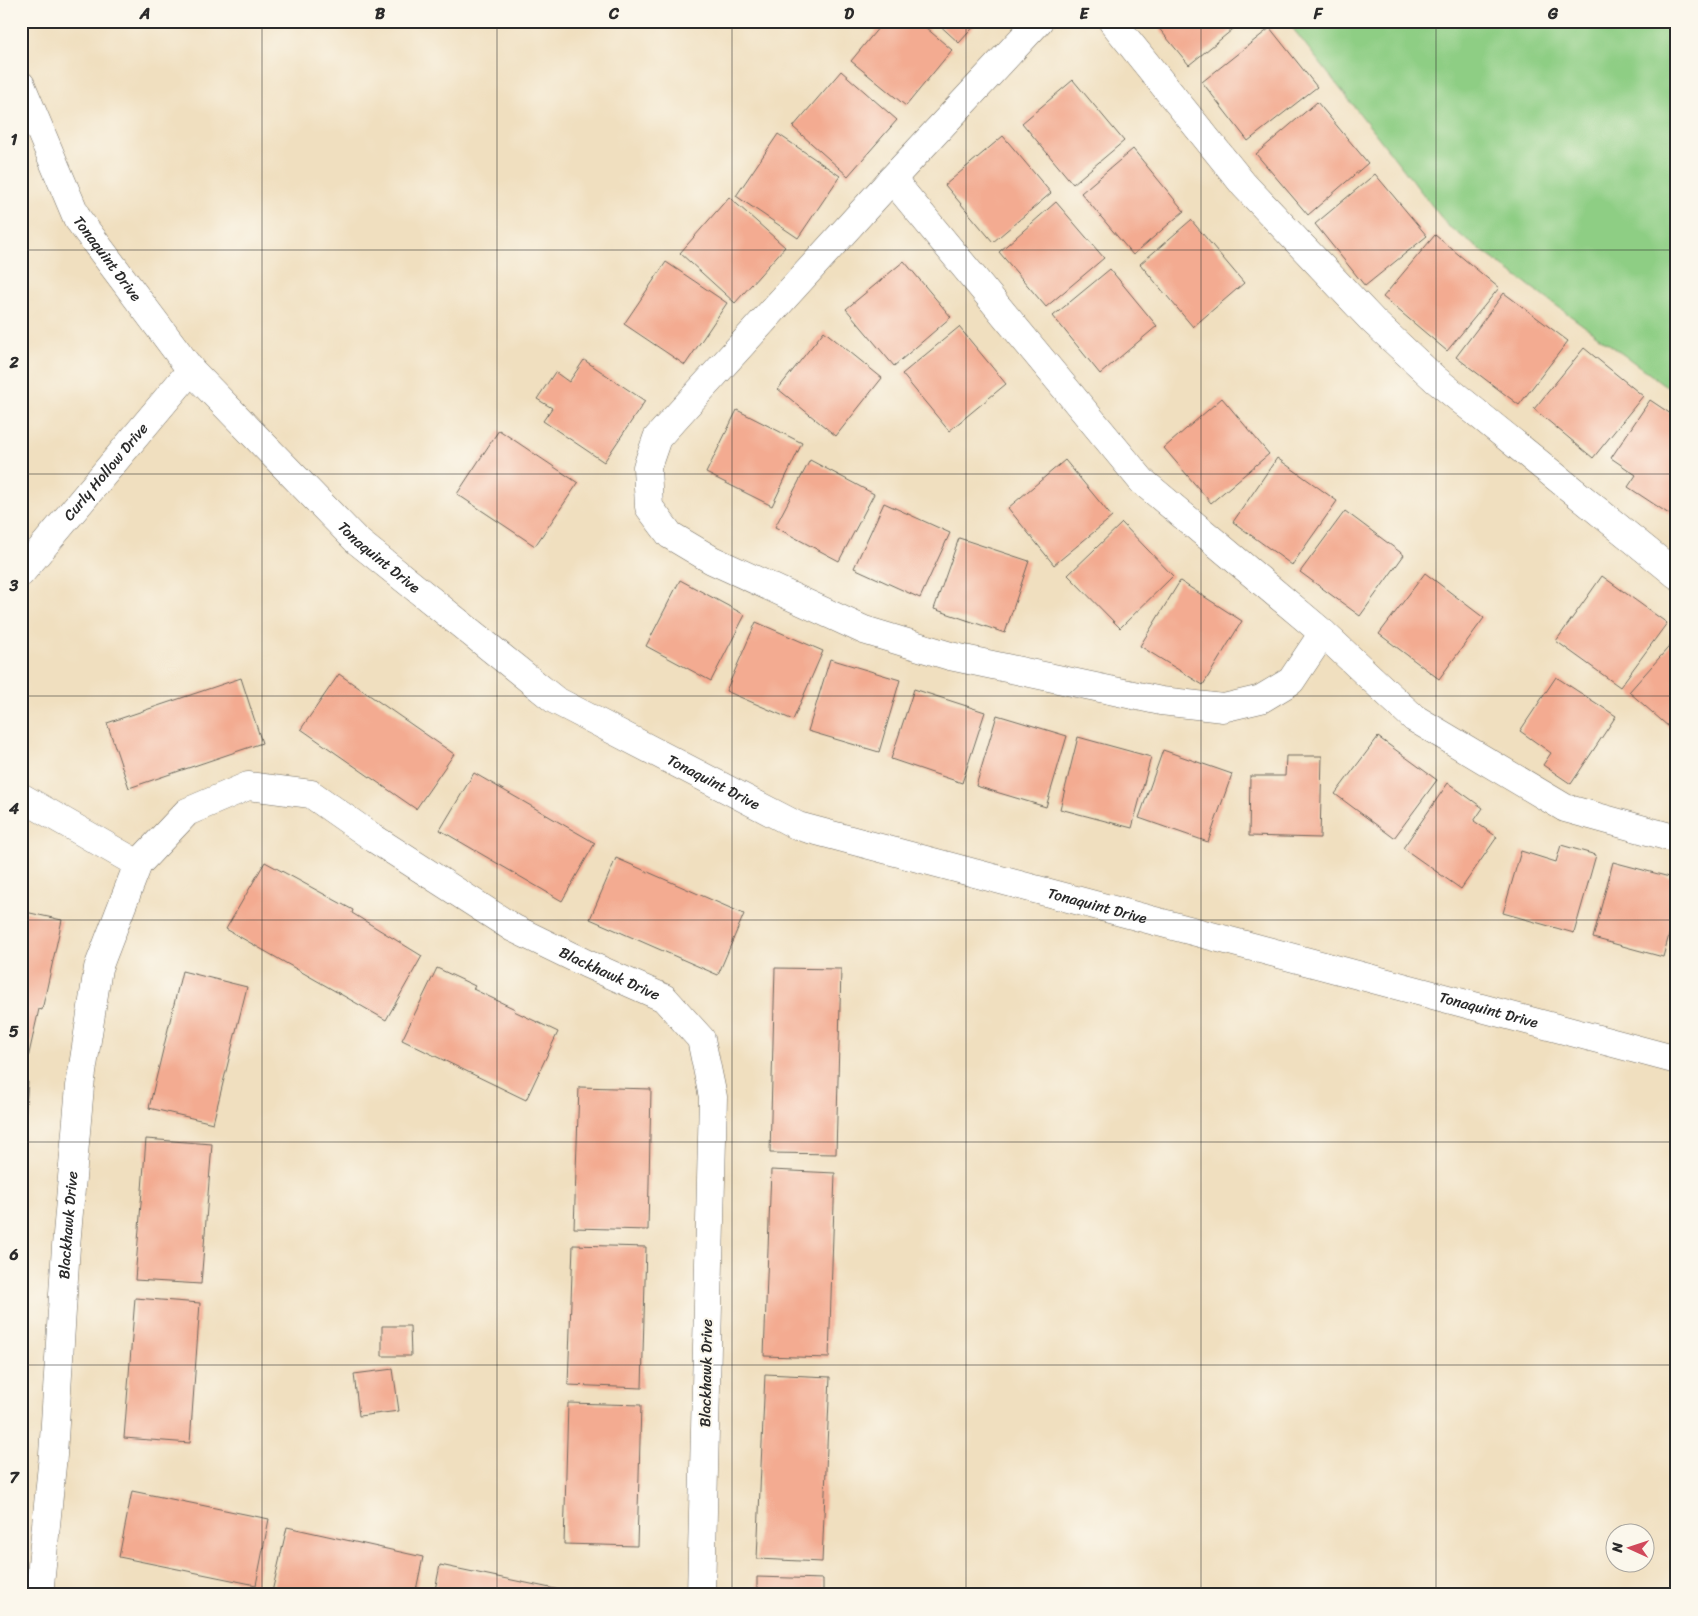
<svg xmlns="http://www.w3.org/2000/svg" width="1698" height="1616" font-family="Sriracha,sans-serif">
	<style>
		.green { fill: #8ece84; stroke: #5c7c58 }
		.building { fill: #f3ab91 }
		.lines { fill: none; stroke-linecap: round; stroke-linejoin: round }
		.minor-casing { stroke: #706a5f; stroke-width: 29 }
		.minor { stroke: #fff; stroke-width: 28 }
		.grid { fill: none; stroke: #2b2b2b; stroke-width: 1; stroke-opacity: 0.55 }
		.labels { text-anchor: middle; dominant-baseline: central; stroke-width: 4; stroke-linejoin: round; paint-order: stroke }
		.street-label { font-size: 15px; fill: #2b2b2b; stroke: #fbf7ec }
		.neatline { fill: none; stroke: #2b2b2b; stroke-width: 2 }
		.grid-label { font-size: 16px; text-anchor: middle; font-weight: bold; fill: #2b2b2b }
	</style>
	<rect width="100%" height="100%" fill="#fbf7ec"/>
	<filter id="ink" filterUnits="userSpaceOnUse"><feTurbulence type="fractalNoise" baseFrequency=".02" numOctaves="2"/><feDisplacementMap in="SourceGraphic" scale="10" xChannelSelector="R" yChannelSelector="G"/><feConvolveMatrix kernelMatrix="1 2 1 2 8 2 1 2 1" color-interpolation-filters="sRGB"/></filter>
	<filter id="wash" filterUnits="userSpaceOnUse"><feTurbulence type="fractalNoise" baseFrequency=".0096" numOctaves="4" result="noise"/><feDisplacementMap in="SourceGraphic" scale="20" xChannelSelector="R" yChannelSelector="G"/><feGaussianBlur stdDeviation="1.12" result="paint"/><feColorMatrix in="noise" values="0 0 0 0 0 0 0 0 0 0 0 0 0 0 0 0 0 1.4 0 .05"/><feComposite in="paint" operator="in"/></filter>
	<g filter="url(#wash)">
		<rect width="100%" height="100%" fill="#f0dfbf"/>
		<path class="green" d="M1287 21H1677V394L1448 226Z"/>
		<g id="blocks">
			<g class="building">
				<path d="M884 21H918L952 50 906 106 851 61Z"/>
				<path d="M935 21H979L959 43Z"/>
				<path d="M1153 21H1243L1189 65Z"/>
				<path d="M1270 28 1317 87 1248 141 1202 82Z"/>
				<path d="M841 71 897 120 848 176 793 127Z"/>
				<path d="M1073 80 1124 141 1073 184 1022 123Z"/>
				<path d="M1317 102 1368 163 1308 215 1256 154Z"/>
				<path d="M778 134 840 176 798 238 736 196Z"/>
				<path d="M1003 136 1051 193 993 242 945 185Z"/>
				<path d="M1133 149 1184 211 1133 255 1081 193Z"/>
				<path d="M1375 174 1427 236 1365 286 1315 224Z"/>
				<path d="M729 197 785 247 735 303 680 253Z"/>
				<path d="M1056 202 1104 258 1046 307 999 252Z"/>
				<path d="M1191 220 1244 283 1193 327 1140 264Z"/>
				<path d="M1435 235 1499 288 1447 351 1383 297Z"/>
				<path d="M904 261 951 317 894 366 846 309Z"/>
				<path d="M666 262 727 303 685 365 624 324Z"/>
				<path d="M1110 269 1157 326 1100 374 1053 316Z"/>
				<path d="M1504 293 1568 341 1519 405 1456 357Z"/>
				<path d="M959 327 1006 384 949 431 902 374Z"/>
				<path d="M824 331 882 378 836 436 778 389Z"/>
				<path d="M1584 348 1643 396 1593 458 1534 409Z"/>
				<path d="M584 360 645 401 604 462 543 421 552 408 537 399 555 372 569 382Z"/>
				<path d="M1222 398 1269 454 1211 503 1164 448Z"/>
				<path d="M1650 400 1677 418V503L1669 514 1628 487 1636 475 1611 458Z"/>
				<path d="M737 410 802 443 772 506 706 473Z"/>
				<path d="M499 430 578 483 535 546 457 494Z"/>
				<path d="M1277 458 1337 501 1292 565 1233 522Z"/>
				<path d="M810 460 874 494 839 561 775 527Z"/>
				<path d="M1065 460 1112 517 1054 565 1008 508Z"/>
				<path d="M884 503 950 533 920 598 854 568Z"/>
				<path d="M1345 511 1404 555 1360 616 1300 572Z"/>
				<path d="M1122 523 1173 576 1120 628 1068 575Z"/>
				<path d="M959 538 1029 561 1005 633 934 609Z"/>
				<path d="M1425 573 1484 618 1439 679 1379 634Z"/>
				<path d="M1602 576 1667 623 1620 687 1556 641Z"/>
				<path d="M680 580 745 615 711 681 646 646Z"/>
				<path d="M1180 581 1242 621 1203 685 1140 646Z"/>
				<path d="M756 622 823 651 793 720 726 691Z"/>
				<path d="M1675 640 1677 641V734L1629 692Z"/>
				<path d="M830 659 900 680 879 752 808 731Z"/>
				<path d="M339 674 454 754 416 809 301 729Z"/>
				<path d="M1556 677 1616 716 1571 784 1543 765 1551 753 1520 731Z"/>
				<path d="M241 678 262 743 129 788 107 723Z"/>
				<path d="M914 689 985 712 962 783 891 759Z"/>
				<path d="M997 715 1067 736 1046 807 976 786Z"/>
				<path d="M1078 737 1151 757 1132 828 1060 809Z"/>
				<path d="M1378 737 1437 780 1394 838 1335 794Z"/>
				<path d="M1163 750 1232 774 1208 842 1139 818Z"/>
				<path d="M1286 756H1322L1320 838 1249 836 1250 776H1285Z"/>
				<path d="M474 773 595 843 562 901 440 830Z"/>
				<path d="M1448 783 1483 808 1474 821 1497 837 1461 889 1403 848Z"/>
				<path d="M1561 845 1596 855 1574 933 1503 913 1521 851 1556 862Z"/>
				<path d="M616 858 744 914 718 975 590 919Z"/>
				<path d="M265 862 353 910 352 913 422 956 386 1020 226 929Z"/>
				<path d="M1613 862 1677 879V906L1663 957 1593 938Z"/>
				<path d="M21 911 62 920 42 1010 39 1009 28 1058 21 1056Z"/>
				<path d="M437 968 475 986 473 989 515 1009 514 1011 558 1032 526 1100 402 1040Z"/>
				<path d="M775 968 841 969 836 1154 770 1153Z"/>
				<path d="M182 971 247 987 213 1123 149 1108Z"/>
				<path d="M21 1081 28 1082 23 1145H21Z"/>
				<path d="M579 1087 651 1089 648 1230 574 1228Z"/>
				<path d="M146 1139 212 1144 201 1284 135 1280Z"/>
				<path d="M771 1170 835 1173 829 1358 764 1356Z"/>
				<path d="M573 1245 646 1247 642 1388 568 1385Z"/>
				<path d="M135 1298 200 1303 190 1443 124 1438Z"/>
				<path d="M382 1326H410L411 1356H382Z"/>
				<path d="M393 1369 399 1411 359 1416 354 1374Z"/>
				<path d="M765 1374 830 1377 822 1562 757 1559Z"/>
				<path d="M568 1403 641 1405 637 1546 564 1544Z"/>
				<path d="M132 1491 269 1519 256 1585 119 1557Z"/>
				<path d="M287 1527 423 1557 415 1595H286L272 1592Z"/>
				<path d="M440 1565 579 1594V1595H434Z"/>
				<path d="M757 1577 823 1579V1595H757Z"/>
			</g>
		</g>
	</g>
	<g filter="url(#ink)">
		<use href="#blocks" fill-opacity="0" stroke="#706a5f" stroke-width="1"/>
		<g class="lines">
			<defs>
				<g id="minor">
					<path d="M1039 21 892 179 657 438 647 467 649 507 670 535 712 560 864 630 950 656 1161 701 1223 708 1261 699 1291 681 1323 633"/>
					<path d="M1112 21 1244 185 1373 321 1435 379 1677 575"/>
					<path id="s1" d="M21 85 77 218 191 370 356 540 555 700 798 826 1677 1060"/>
					<path d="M892 179 1142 481 1323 633 1414 718 1565 808 1677 839"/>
					<path id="s2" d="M21 573 191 370"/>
					<path d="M21 797 138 864"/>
					<path id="s3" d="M39 1595 53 1455 66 1246 80 1086 98 968 138 864 187 812 248 786 311 794 375 839 513 928 587 964 664 998 701 1039 713 1097 701 1595"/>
				</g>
			</defs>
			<use href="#minor" class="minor-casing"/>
			<use href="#minor" class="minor"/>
		</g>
	</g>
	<path class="grid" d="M262 21V1595M497 21V1595M732 21V1595M966 21V1595M1201 21V1595M1436 21V1595M21 250H1677M21 474H1677M21 696H1677M21 920H1677M21 1142H1677M21 1365H1677"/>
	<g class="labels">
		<g class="street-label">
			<text stroke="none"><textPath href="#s1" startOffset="195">Tonaquint Drive</textPath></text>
			<text stroke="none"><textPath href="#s2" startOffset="132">Curly Hollow Drive</textPath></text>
			<text stroke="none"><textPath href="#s1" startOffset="600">Tonaquint Drive</textPath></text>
			<text stroke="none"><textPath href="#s1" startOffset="1005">Tonaquint Drive</textPath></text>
			<text stroke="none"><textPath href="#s1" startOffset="1410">Tonaquint Drive</textPath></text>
			<text stroke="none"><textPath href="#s3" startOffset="1292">Blackhawk Drive</textPath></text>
			<text stroke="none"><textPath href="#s1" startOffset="1815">Tonaquint Drive</textPath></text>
			<text stroke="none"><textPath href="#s3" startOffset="371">Blackhawk Drive</textPath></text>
			<text transform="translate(706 1373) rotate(-89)">Blackhawk Drive</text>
		</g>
	</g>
	<rect width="1698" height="1616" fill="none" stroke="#fbf7ec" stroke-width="55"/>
	<g transform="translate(1630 1548) rotate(273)"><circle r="24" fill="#fbf7ec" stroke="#a8a59f"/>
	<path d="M0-4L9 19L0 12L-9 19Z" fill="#d1495b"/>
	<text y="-8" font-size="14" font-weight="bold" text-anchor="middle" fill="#2b2b2b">N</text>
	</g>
	<rect x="28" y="28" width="1642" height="1560" class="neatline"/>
	<g class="grid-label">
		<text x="145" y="19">A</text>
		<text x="380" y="19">B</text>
		<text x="614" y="19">C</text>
		<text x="849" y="19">D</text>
		<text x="1084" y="19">E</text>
		<text x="1318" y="19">F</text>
		<text x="1553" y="19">G</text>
		<text x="14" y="145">1</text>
		<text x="14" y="368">2</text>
		<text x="14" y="591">3</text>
		<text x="14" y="814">4</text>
		<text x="14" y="1037">5</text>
		<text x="14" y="1260">6</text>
		<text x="14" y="1483">7</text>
	</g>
</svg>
